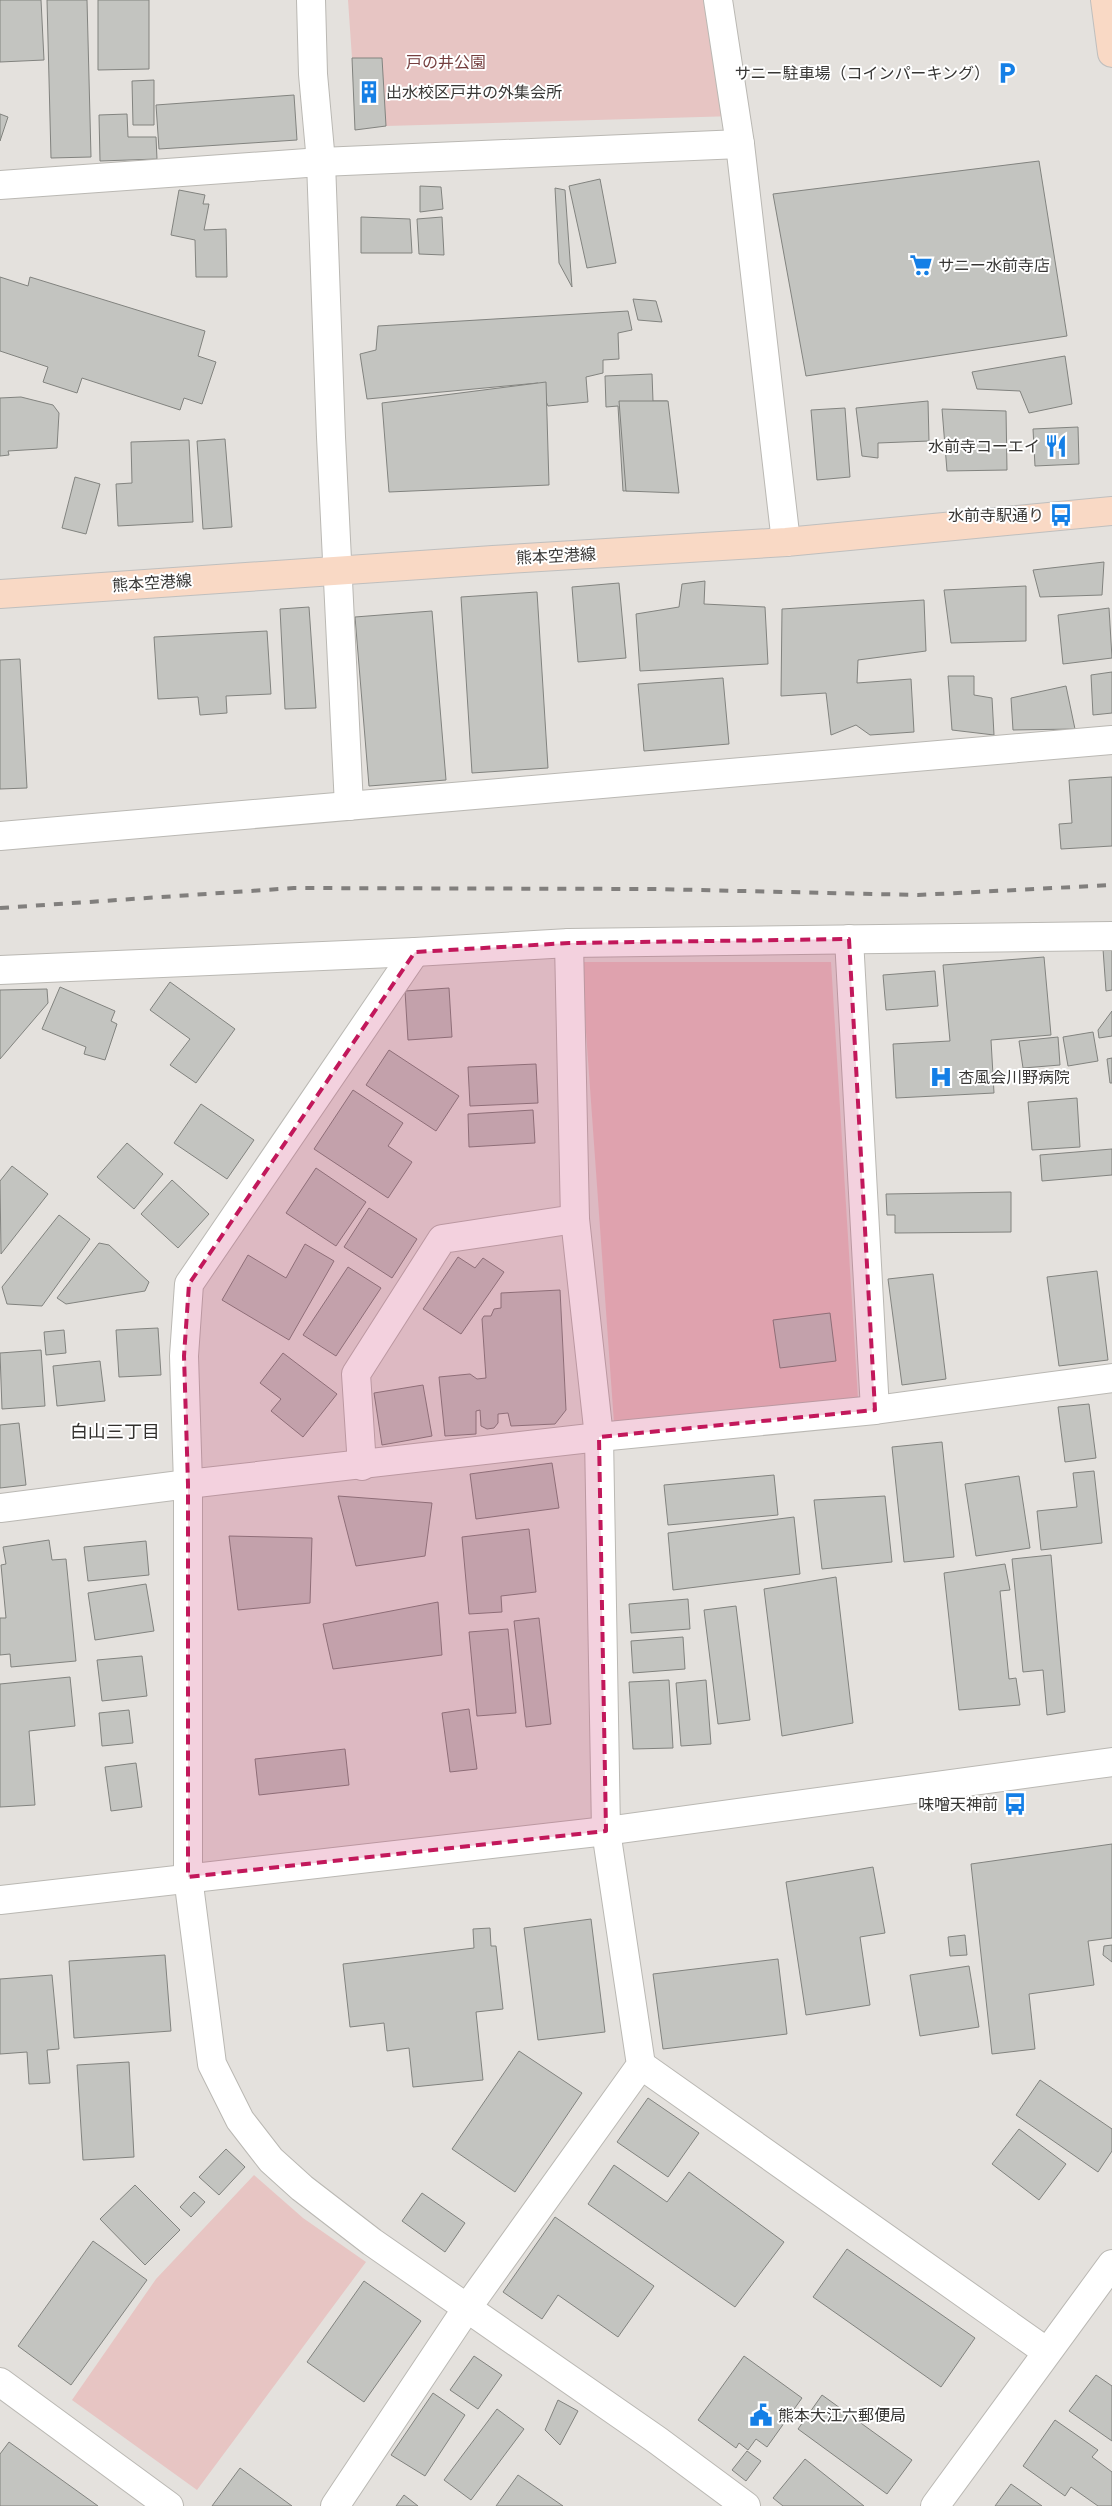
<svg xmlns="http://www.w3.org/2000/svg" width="1112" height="2506" font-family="'Public Sans','Noto Sans JP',sans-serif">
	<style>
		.green { fill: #e7c5c3 }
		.building { fill: #c3c4c0; stroke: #82837f }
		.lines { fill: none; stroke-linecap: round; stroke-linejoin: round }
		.minor-casing { stroke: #bab8b3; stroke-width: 30 }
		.major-casing { stroke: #bfbfbe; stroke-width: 30 }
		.minor { stroke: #fff; stroke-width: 28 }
		.major { stroke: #f9d9c5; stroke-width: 28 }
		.rail { stroke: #817f7d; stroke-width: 4; stroke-dasharray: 9 9; stroke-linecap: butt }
		.marked { fill: #c2185b; fill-opacity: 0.2; stroke: #c2185b; stroke-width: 4; stroke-dasharray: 10 6; stroke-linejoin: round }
		.labels { text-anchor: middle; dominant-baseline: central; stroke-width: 4; stroke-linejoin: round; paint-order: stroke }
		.park-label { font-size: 16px; fill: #764040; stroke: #fff }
		.poi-label { font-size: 16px; fill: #373634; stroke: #fff; text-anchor: end }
		.street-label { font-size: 16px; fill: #373634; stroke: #fff }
		.neighbourhood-label { font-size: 18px; fill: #33312e; stroke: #fff }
	</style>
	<rect width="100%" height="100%" fill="#e4e1dd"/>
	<g class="green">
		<path d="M348 0H718L736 116 386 126 382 58H352Z"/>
		<path d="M581 962H831L858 1399 614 1423Z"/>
		<path d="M254 2175 303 2218 366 2262 197 2490 72 2400 156 2279Z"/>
	</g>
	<g class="building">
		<path d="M0 0H41L44 60 0 62Z"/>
		<path d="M47 0H87L91 157 51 158Z"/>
		<path d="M98 0H149V69L98 70Z"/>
		<path d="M352 58H382L386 126 355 130Z"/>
		<path d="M154 80V125H133L132 81Z"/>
		<path d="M294 95 297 140 159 149 156 105Z"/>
		<path d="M0 114 8 117 0 141Z"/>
		<path d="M127 114 128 137H156L157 159 100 161 99 115Z"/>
		<path d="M1039 161 1067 336 806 376 773 194Z"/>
		<path d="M600 179 616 263 587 268 569 186Z"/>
		<path d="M420 186 441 187 443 209 420 212Z"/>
		<path d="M555 188 565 190 572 287 559 263Z"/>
		<path d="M179 190 205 195 203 204H209L204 230 226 229 227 277H196L195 240 171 235Z"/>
		<path d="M361 217 410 219 412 253H361Z"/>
		<path d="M442 217 444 255 419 254 417 219Z"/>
		<path d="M0 277 28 286 30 277 205 331 198 356 216 362 202 404 184 398 180 410 82 378 77 393 43 382 48 367 0 351Z"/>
		<path d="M633 299 656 301 662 322 638 320Z"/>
		<path d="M628 311 632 330 618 333 619 359 603 360V373L586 377 588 402 548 406 538 383 367 399 360 354 376 350 378 326Z"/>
		<path d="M1065 356 1072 404 1029 413 1020 391 977 389 972 372Z"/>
		<path d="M652 374 653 401H667L672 489 623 491 618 406 606 407 605 376Z"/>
		<path d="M546 382 549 485 389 492 382 403Z"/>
		<path d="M21 397 53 405 59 413 57 448 8 451 9 455 0 456V398Z"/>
		<path d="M619 401H668L679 493 626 491Z"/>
		<path d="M928 401 929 441 878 443V458L862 456 856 408Z"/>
		<path d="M845 408 850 477 817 480 811 410Z"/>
		<path d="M942 409 1006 411 1007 470 947 471Z"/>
		<path d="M1078 427 1079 464 1035 466 1033 429Z"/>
		<path d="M225 439 232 527 203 529 197 441Z"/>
		<path d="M189 440 193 522 118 526 116 484 132 483 131 442Z"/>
		<path d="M75 477 100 484 86 534 62 528Z"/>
		<path d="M1104 562 1102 595 1040 597 1033 570Z"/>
		<path d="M705 581 704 604 765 607 768 664 640 671 636 614 679 607 682 584Z"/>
		<path d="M619 583 626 658 578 662 572 587Z"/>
		<path d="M1026 586V641L951 643 944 590Z"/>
		<path d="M537 592 548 768 472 773 461 597Z"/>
		<path d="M924 600 926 651 858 660 857 683 911 679 914 732 870 735 856 725 831 735 826 693 781 696 782 609Z"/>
		<path d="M309 607 316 708 285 709 280 609Z"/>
		<path d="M1109 608 1112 658 1063 664 1058 615Z"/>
		<path d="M432 611 446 780 369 786 355 617Z"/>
		<path d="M267 631 271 694 226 696 227 713 200 715 198 697 158 699 154 637Z"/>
		<path d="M20 659 27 788 0 789V660Z"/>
		<path d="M1112 672V713L1093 715 1091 675Z"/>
		<path d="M948 676H974V695L992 698 994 735 952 730Z"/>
		<path d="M723 678 729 744 644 751 638 684Z"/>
		<path d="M1066 686 1075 729 1013 730 1011 698Z"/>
		<path d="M1112 777V846L1061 849 1059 824 1072 823 1069 780Z"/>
		<path d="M1112 948V990L1106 991 1103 949Z"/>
		<path d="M1044 957 1051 1035 991 1040 994 1093 896 1098 893 1044 950 1041 943 965Z"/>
		<path d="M935 971 938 1006 886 1010 883 975Z"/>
		<path d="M170 982 235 1029 196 1083 170 1065 190 1039 150 1010Z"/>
		<path d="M60 987 115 1011 111 1021 117 1024 105 1060 84 1054 86 1047 42 1029Z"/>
		<path d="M449 988 452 1037 408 1040 405 991Z"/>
		<path d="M47 989 48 1003 0 1059V990Z"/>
		<path d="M1112 1011V1036L1099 1038 1098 1030Z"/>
		<path d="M1093 1032 1098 1061 1068 1066 1063 1037Z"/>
		<path d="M1058 1037 1060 1065 1023 1068 1019 1041Z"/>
		<path d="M389 1050 459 1096 436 1131 366 1085Z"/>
		<path d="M1112 1058V1083H1110L1107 1059Z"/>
		<path d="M536 1064 538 1103 470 1106 468 1067Z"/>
		<path d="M353 1090 403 1123 388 1146 412 1162 388 1198 314 1149Z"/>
		<path d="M1077 1098 1080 1147 1032 1150 1028 1102Z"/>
		<path d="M201 1104 254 1140 227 1179 174 1143Z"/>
		<path d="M533 1110 535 1143 469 1147 468 1114Z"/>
		<path d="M127 1143 163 1174 134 1209 97 1177Z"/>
		<path d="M1112 1149V1175L1042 1181 1040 1155Z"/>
		<path d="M12 1166 48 1194 1 1254 0 1181Z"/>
		<path d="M316 1168 366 1202 336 1246 286 1213Z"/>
		<path d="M172 1180 209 1214 178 1248 141 1214Z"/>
		<path d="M1011 1192V1232L895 1233V1215H887L886 1194Z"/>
		<path d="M369 1208 417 1239 392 1278 344 1247Z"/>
		<path d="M59 1215 90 1239 42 1306 7 1304 2 1287Z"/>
		<path d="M99 1243 109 1245 149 1282 145 1291 66 1304 57 1298Z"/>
		<path d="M305 1244 334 1261 289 1340 222 1300 248 1255 286 1278Z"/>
		<path d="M458 1257 475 1268 483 1258 504 1272 461 1334 423 1309Z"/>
		<path d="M348 1267 381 1288 336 1356 303 1335Z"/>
		<path d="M1097 1271 1108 1360 1059 1366 1047 1277Z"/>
		<path d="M933 1274 946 1379 902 1385 888 1279Z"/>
		<path d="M560 1290 566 1410 555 1424 511 1426 508 1413 498 1414V1423L494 1428 487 1429 481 1426 480 1410 476 1411V1434L445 1436 439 1377 470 1374 477 1379 486 1378 482 1319 484 1316H491L494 1309 501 1308V1293Z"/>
		<path d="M830 1313 836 1361 780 1368 773 1320Z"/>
		<path d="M158 1328 161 1375 119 1377 116 1330Z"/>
		<path d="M64 1330 66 1353 46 1355 44 1332Z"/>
		<path d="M41 1350 45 1406 2 1409 0 1353Z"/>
		<path d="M283 1353 337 1394 303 1437 271 1411 281 1399 260 1383Z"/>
		<path d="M100 1361 105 1401 57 1406 53 1366Z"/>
		<path d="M423 1385 432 1436 382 1445 374 1393Z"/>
		<path d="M1089 1404 1096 1458 1065 1462 1058 1407Z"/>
		<path d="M19 1423 26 1485 0 1488V1425Z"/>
		<path d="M942 1442 954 1557 904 1562 892 1447Z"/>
		<path d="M552 1463 559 1508 476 1519 470 1474Z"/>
		<path d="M1094 1471 1102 1543 1041 1550 1037 1511 1077 1507 1073 1473Z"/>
		<path d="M774 1475 778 1515 668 1525 664 1485Z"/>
		<path d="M1019 1476 1030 1548 976 1556 965 1484Z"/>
		<path d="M338 1496 432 1503 425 1556 356 1566Z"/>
		<path d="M885 1496 892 1562 822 1569 814 1500Z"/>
		<path d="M794 1517 800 1574 673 1590 668 1533Z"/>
		<path d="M529 1529 536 1592 501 1596 502 1612 469 1614 462 1537Z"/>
		<path d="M229 1536 312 1538 310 1603 238 1610Z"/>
		<path d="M49 1540 52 1560 66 1559 76 1661 11 1667 10 1654 0 1655V1618H6L1 1565 6 1564 3 1547Z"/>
		<path d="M146 1541 149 1575 88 1581 84 1547Z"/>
		<path d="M1051 1555 1065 1712 1047 1715 1043 1670 1023 1672 1012 1559Z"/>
		<path d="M1005 1564 1010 1590 1000 1591 1009 1679 1016 1678 1020 1705 959 1710 944 1573Z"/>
		<path d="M836 1577 853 1723 782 1736 764 1589Z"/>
		<path d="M146 1584 154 1631 95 1640 88 1593Z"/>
		<path d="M688 1599 690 1629 631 1633 629 1604Z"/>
		<path d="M438 1602 442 1655 333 1669 323 1624Z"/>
		<path d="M736 1606 750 1720 718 1724 704 1610Z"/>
		<path d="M539 1618 551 1724 526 1727 514 1621Z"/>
		<path d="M508 1629 516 1713 477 1716 469 1632Z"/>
		<path d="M683 1637 685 1669 633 1673 631 1641Z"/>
		<path d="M142 1656 147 1696 102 1701 97 1660Z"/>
		<path d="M70 1677 75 1726 29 1731 35 1805 0 1807V1684Z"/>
		<path d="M669 1680 673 1748 633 1749 629 1682Z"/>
		<path d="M706 1680 711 1744 681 1746 676 1683Z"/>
		<path d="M469 1709 477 1769 450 1772 442 1713Z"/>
		<path d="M129 1710 133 1743 102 1746 99 1713Z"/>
		<path d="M345 1749 349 1785 259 1795 255 1759Z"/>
		<path d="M136 1763 142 1807 111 1811 105 1767Z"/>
		<path d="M1112 1844V1938L1088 1941 1094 1985 1029 1994 1035 2049 992 2054 971 1864Z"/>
		<path d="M873 1867 885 1933 860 1937 870 2005 806 2015 786 1882Z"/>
		<path d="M591 1919 605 2032 538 2040 524 1928Z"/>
		<path d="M490 1928 491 1946H496L503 2009 476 2012 483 2080 413 2087 409 2048 387 2051 384 2023 350 2027 343 1964 474 1948 473 1929Z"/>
		<path d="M965 1935 967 1955 950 1956 948 1937Z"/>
		<path d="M1112 1945V1962L1103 1955 1104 1946Z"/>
		<path d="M165 1955 171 2031 74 2038 69 1961Z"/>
		<path d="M778 1959 787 2034 663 2049 653 1974Z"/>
		<path d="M969 1966 979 2027 920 2036 910 1975Z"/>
		<path d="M52 1975 59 2049 47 2050 50 2083 29 2084 27 2052 0 2054V1979Z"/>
		<path d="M519 2051 582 2093 515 2192 452 2149Z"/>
		<path d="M129 2062 134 2157 83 2160 77 2065Z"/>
		<path d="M1040 2080 1112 2129V2151L1098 2172 1016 2115Z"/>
		<path d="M648 2098 699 2133 668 2177 617 2142Z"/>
		<path d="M1019 2129 1066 2164 1039 2200 992 2164Z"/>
		<path d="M226 2149 245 2167 219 2195 199 2177Z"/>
		<path d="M614 2165 667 2202 689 2172 784 2242 735 2307 588 2204Z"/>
		<path d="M135 2185 180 2230 145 2265 100 2219Z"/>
		<path d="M194 2192 205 2202 191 2217 180 2207Z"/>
		<path d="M422 2193 465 2223 445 2252 402 2221Z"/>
		<path d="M555 2217 654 2286 618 2337 558 2295 542 2319 503 2292Z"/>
		<path d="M93 2241 147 2280 71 2385 18 2346Z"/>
		<path d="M847 2249 975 2338 941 2387 813 2297Z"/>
		<path d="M364 2281 421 2321 364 2402 307 2362Z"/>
		<path d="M474 2356 502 2375 478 2409 450 2390Z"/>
		<path d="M744 2356 802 2398 767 2447 756 2439 748 2450 739 2443 736 2448 698 2420Z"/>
		<path d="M1096 2375 1112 2386V2441L1069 2411Z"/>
		<path d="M433 2393 465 2415 425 2476 391 2455Z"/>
		<path d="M822 2395 912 2460 887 2494 798 2429Z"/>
		<path d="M558 2400 578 2411 560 2445 545 2430Z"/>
		<path d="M497 2409 524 2429 471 2500 444 2480Z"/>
		<path d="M1055 2420 1098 2450 1092 2457 1112 2472V2506H1098L1071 2487 1065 2496 1023 2466Z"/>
		<path d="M9 2442 98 2506H0V2454Z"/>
		<path d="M747 2451 761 2461 746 2481 732 2470Z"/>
		<path d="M805 2459 864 2506H783L773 2498Z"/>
		<path d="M240 2468 292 2506H212Z"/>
		<path d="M518 2475 563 2506H496Z"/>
		<path d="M1011 2484 1042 2506H995Z"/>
		<path d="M404 2495 418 2506H396Z"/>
	</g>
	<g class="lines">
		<defs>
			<g id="minor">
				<path d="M311 0 313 74 321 162 331 437 349 806"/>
				<path d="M740 144 786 542"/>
				<path d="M0 185 321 162 740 144 718 0"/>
				<path d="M0 836 1112 740"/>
				<path d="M849 939 875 1410"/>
				<path d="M415 952 189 1284 184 1356 188 1484V1877L212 2064 240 2120 271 2160 302 2188 372 2242 657 2440 746 2506"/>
				<path d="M0 970 415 952 569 943 1112 936"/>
				<path d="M362 1466 356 1374 442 1239 575 1219"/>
				<path d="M0 1508 188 1484 599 1437 875 1410 1112 1378"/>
				<path d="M0 1900 606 1831 1112 1762"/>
				<path d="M641 2065 1047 2352"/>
				<path d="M0 2382 169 2506"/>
				<path d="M335 2506 467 2308 641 2065 606 1831 599 1437 575 1219 569 943"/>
				<path d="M935 2506 1112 2264"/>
			</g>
			<g id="major">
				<path d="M1105 0 1112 53"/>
				<path d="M0 594 493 560 786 542 1112 511"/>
			</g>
		</defs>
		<use href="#minor" class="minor-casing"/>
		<use href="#major" class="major-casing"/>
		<use href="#minor" class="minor"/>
		<use href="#major" class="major"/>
		<path class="rail" d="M0 908 294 888 654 889 918 895 1112 885"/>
	</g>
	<path class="marked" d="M849 939 875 1410 599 1437 606 1831 188 1877V1484L184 1356 189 1284 415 952 569 943Z"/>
	<defs>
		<symbol id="parking-bare" viewBox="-9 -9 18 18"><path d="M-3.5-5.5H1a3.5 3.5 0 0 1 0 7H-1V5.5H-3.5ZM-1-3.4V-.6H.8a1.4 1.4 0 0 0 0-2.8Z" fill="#147fe6" stroke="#fff" stroke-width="2.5" paint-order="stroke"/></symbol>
		<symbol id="building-bare" viewBox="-9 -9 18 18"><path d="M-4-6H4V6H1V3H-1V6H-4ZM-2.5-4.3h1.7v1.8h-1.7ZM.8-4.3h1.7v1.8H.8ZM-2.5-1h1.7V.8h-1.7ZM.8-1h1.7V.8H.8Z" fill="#147fe6" stroke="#fff" stroke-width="2.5" paint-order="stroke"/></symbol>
		<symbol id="supermarket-bare" viewBox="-9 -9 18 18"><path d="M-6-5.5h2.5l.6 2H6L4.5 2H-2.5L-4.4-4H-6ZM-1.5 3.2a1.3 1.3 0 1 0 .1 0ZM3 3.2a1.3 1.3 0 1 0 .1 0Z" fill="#147fe6" stroke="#fff" stroke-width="2.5" paint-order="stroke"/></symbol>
		<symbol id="restaurant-bare" viewBox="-9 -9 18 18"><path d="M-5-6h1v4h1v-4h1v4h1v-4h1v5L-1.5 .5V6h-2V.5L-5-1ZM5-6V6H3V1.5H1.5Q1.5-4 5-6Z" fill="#147fe6" stroke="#fff" stroke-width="2.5" paint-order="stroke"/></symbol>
		<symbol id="bus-bare" viewBox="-9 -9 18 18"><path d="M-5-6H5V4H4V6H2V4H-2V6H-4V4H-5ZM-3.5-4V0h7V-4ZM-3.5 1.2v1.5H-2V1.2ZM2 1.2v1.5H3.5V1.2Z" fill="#147fe6" stroke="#fff" stroke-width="2.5" paint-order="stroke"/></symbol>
		<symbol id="hospital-bare" viewBox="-9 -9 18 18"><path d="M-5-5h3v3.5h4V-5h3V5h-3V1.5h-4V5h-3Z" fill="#147fe6" stroke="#fff" stroke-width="2.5" paint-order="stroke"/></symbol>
		<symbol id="civic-bare" viewBox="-9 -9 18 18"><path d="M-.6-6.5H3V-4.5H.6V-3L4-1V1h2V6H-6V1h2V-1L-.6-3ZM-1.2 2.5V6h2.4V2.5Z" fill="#147fe6" stroke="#fff" stroke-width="2.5" paint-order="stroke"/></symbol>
	</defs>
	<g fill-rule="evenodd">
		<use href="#parking-bare" x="991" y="57" width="32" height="32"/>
		<use href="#building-bare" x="353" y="76" width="32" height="32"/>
		<use href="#supermarket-bare" x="905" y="249" width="32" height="32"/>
		<use href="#restaurant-bare" x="1040" y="430" width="32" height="32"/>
		<use href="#bus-bare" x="1045" y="499" width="32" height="32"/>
		<use href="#hospital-bare" x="925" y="1061" width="32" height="32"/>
		<use href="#bus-bare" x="999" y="1788" width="32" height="32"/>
		<use href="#civic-bare" x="745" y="2399" width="32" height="32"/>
	</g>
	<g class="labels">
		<g class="park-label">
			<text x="446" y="62">戸の井公園</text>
		</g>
		<g class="poi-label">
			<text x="990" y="73">サニー駐車場（コインパーキング）</text>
			<text x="386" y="92" text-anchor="start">出水校区戸井の外集会所</text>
			<text x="938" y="265" text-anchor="start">サニー水前寺店</text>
			<text x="1040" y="446">水前寺コーエイ</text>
			<text x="1044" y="515">水前寺駅通り</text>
			<text x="958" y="1077" text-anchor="start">杏風会川野病院</text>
			<text x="998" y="1804">味噌天神前</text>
			<text x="778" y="2415" text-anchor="start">熊本大江六郵便局</text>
		</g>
		<g class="street-label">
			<text transform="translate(556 556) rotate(-3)">熊本空港線</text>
			<text transform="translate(152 583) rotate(-4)">熊本空港線</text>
		</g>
		<g class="neighbourhood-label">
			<text x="115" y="1431">白山三丁目</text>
		</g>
	</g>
</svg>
